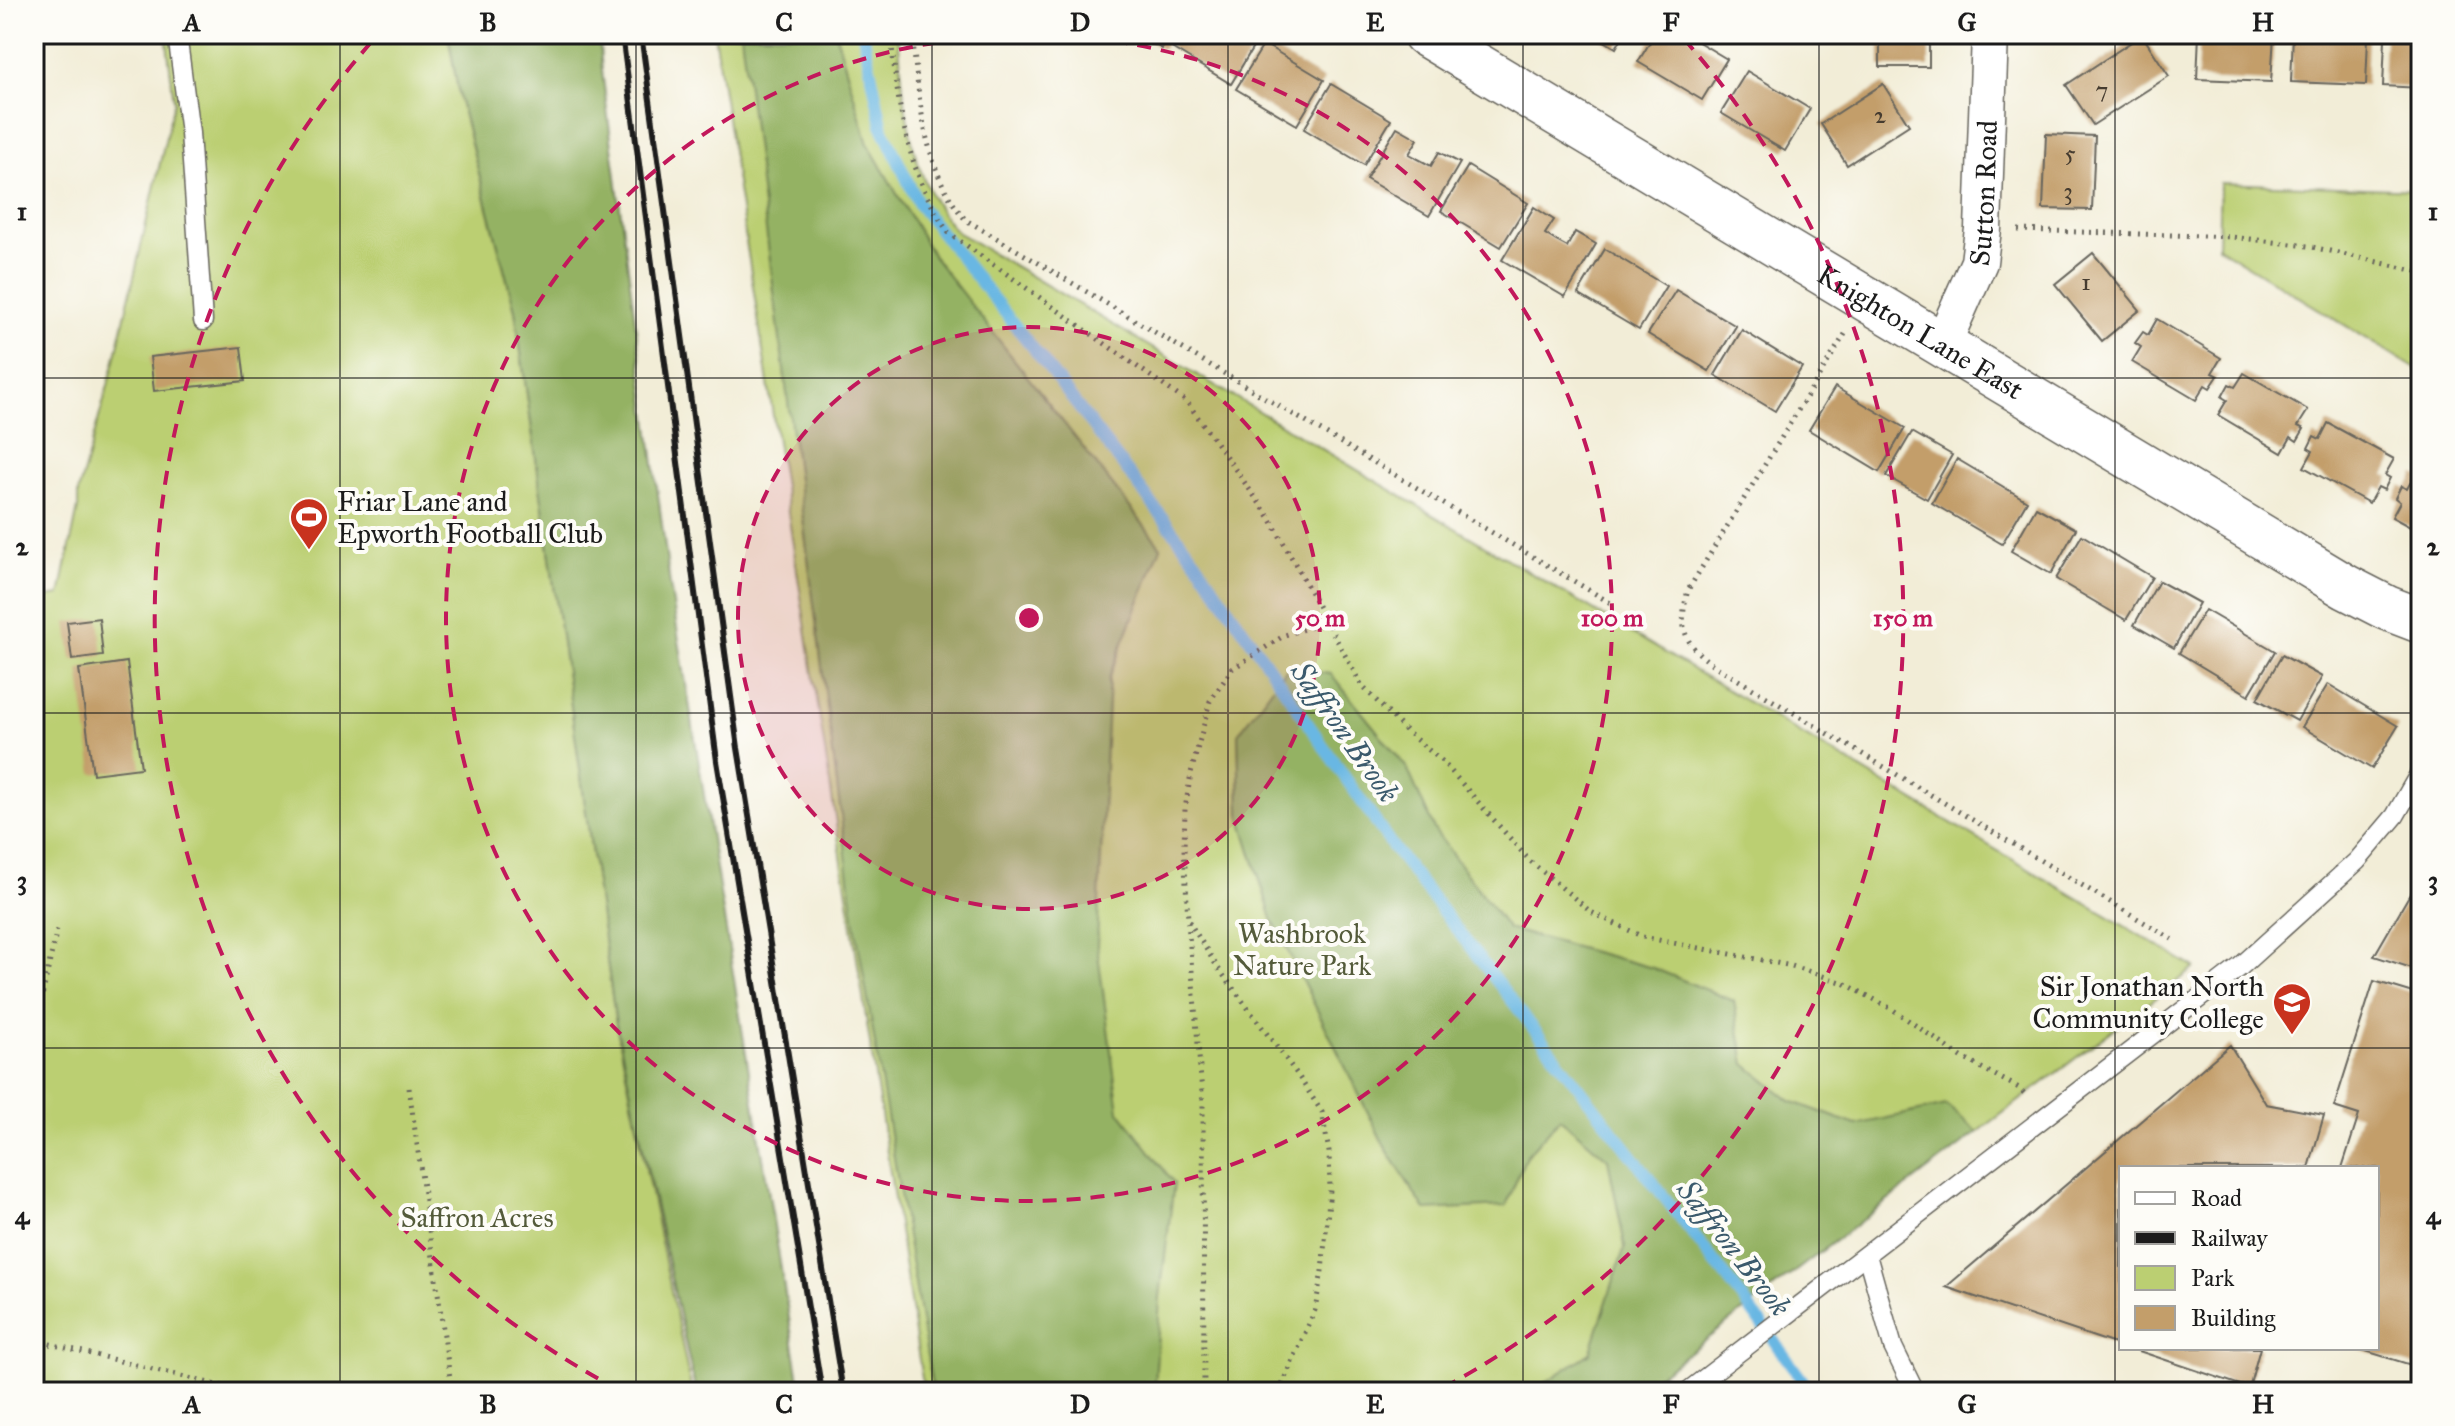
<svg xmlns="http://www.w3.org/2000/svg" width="2455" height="1426" viewBox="0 0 2455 1426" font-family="'IM FELL Great Primer',serif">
<rect width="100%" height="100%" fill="#fdfcf7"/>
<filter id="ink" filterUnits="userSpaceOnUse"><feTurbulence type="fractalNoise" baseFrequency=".0125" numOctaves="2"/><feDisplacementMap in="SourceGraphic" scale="16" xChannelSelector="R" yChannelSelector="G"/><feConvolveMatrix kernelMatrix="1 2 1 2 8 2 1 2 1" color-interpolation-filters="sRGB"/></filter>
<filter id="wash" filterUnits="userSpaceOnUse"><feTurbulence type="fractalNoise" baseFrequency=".006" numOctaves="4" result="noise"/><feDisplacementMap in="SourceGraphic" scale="32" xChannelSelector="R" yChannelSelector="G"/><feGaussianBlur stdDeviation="1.8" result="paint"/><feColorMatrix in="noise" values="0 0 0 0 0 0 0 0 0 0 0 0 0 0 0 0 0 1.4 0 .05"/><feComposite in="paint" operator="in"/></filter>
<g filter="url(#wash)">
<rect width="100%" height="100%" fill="#f2edd7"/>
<g fill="#bbcf72" stroke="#6c7647" stroke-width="2">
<path d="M166,34H448L460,101L515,310L616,1024L692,1392H34V639L47,597L60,595L78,508V493L114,364L174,102Z"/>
<path d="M714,34H898C904,101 908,180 957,232L2195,968L1978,1132L1623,1392H924Z"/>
<path d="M2220,183L2421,190V372L2218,247Z"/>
</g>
<g fill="#94b264" stroke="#586740" stroke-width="2">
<path d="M448,34H599L602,71L670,585L801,1392H696L616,1024L515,310L460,101Z"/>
<path d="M741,34H836L868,144L933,256L1161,547L1109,678L1097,946L1119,1111L1174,1183L1160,1297L1155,1387L1158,1392H933L854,918Z"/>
<path d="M1287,668L1331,674L1407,768L1435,831L1508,929L1653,968L1734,1001L1745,1064L1791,1101L1856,1125L1946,1105L1978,1132L1637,1392H1531L1590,1353L1625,1246L1608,1159L1560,1118L1526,1156L1506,1206L1425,1210L1385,1147L1272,919L1240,815L1238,734Z"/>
</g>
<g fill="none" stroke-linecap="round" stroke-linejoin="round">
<path stroke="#69b7e3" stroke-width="12" d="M863,34L883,129L919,205L1040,357L1196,561L1395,850L1741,1296L1811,1392"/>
</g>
<g id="blocks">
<g fill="#c39e6a">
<path d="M1137,34H1172L1162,49Z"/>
<path d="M1178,34H1249L1258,39L1231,84L1170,47Z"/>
<path d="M1593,34H1624L1616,48Z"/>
<path d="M1655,34H1685L1727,59L1702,100L1638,62Z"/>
<rect x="1880" y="34" width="49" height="33"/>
<path d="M2199,34L2274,35L2271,82L2197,79Z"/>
<path d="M2293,34H2355V37H2368L2366,85L2291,82Z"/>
<path d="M2142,35L2169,76L2093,125L2066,85Z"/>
<path d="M2398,35L2421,37V88L2383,86L2385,39H2398Z"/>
<path d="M1264,44L1324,80L1297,125L1236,89Z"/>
<path d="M1747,71L1810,109L1785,151L1721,113Z"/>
<path d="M1331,84L1391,120L1364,165L1304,129Z"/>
<path d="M1883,84L1909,125L1847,165L1821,124Z"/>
<path d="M1397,127L1418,139L1409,154L1431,166L1439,152L1460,163L1429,216L1366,179Z"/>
<path d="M2046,134L2095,136L2092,210L2043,209Z"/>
<path d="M1468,166L1528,203L1501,247L1441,211Z"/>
<path d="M1534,207L1554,220L1545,234L1556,241L1567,247L1575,232L1596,244L1565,297L1502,260Z"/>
<path d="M1605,249L1666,286L1639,330L1578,294Z"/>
<path d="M2093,253L2140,310L2102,341L2055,284Z"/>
<path d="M1676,290L1736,326L1709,371L1648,334Z"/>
<path d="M2157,319L2221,358L2212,373L2218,376L2210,388L2205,385L2196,400L2132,362L2141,347L2135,343L2143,332L2148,335Z"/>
<path d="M1742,330L1802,367L1775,411L1715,375Z"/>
<path d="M241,347L245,381L154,391L150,357Z"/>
<path d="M2244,373L2308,410L2298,426L2304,429L2297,441L2291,437L2282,453L2218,415L2227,400L2222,397L2229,384L2235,387Z"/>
<path d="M1835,387L1905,428L1879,472L1809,430Z"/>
<path d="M2328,423L2394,459L2385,475L2390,478L2384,490L2378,487L2369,503L2304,467L2313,451L2308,448L2314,436L2320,439Z"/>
<path d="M1912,432L1952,455L1927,499L1886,476Z"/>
<path d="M1957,459L2027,501L2002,544L1932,503Z"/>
<path d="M2415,474L2421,477V533L2392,517L2400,502L2395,498L2401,486L2407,489Z"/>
<path d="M2036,507L2076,529L2051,574L2011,551Z"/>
<path d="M2082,535L2152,577L2126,620L2056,579Z"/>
<path d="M2159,581L2199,603L2174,648L2134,625Z"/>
<path d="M2205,610L2275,651L2249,695L2179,653Z"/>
<path d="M99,618L103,656L72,660L67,622Z"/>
<path d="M2282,655L2322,677L2297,721L2257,699Z"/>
<path d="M127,662L141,768L93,774L79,669Z"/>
<path d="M2328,684L2398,726L2372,769L2302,727Z"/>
<path d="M2421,875V971L2374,956Z"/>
<path d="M2374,981L2417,994L2421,983V1368L2359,1349L2377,1348V1168H2342L2359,1115L2334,1107Z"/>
<path d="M2230,1045L2266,1104L2324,1115L2309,1168H2121V1346L1946,1287Z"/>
<path d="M2130,1348H2260L2249,1388Z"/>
</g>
</g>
</g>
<g filter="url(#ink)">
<use href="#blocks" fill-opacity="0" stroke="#67655d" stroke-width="2"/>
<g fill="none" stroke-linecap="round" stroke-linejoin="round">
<defs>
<g id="lane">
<path d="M177,34L190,133L203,321"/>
<path d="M1867,1255L1893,1347L1915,1392"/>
<path d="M1687,1392L2240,967L2357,861L2395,816L2421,771"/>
</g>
<g id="street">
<path id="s1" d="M1942,345L1979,262L1983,229L1990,34"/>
</g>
<g id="secondary">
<path id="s2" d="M1425,34L2346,587L2387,608L2421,621"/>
</g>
</defs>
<use href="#lane" stroke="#67655d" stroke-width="21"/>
<use href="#street" stroke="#67655d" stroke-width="39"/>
<use href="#secondary" stroke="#67655d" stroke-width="47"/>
<g stroke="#67655d" stroke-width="5" stroke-dasharray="2 6" stroke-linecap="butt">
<path d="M891,34C897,104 907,174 949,233L1187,402L1270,518L1362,686L1407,732L1442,761L1530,861L1591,912L1643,937L1792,966L1844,983L1892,1009L1963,1058L2019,1088L2027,1096"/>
<path d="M912,34C919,96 923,172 966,220L1614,605"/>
<path d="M2018,230L2232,237L2308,246L2421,272"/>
<path d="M1845,334L1688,590C1678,628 1683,644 1715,666L2172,939"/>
<path d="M1188,922L1203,1105L1204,1392"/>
<path d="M34,1033L58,924"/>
<path d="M409,1088L452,1392"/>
<path d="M34,1340L246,1392"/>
<path d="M1279,1392L1315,1310L1322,1271L1330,1190L1329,1152L1322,1112L1297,1074L1218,968L1188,920L1184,849L1185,809L1191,773L1210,701L1232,669L1285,635L1326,622"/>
</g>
<use href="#lane" stroke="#fff" stroke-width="18"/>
<use href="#street" stroke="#fff" stroke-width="36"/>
<use href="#secondary" stroke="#fff" stroke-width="44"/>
<g stroke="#1c1c1c" stroke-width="6">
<path d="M622,34L717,761L822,1392"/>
<path d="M641,34L738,748L843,1392"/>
</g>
</g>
</g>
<path fill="none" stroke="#1c1c1c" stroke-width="2" stroke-opacity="0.55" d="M340,34V1392M636,34V1392M932,34V1392M1228,34V1392M1523,34V1392M1819,34V1392M2115,34V1392M34,378H2421M34,713H2421M34,1048H2421"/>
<circle cx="1029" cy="618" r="291" fill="#c2185b" fill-opacity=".12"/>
<g fill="none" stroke="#c2185b" stroke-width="4" stroke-dasharray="14 10">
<circle cx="1029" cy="618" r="291"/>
<circle cx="1029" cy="618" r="583"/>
<path d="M619 1390A874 874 0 0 1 374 39M1684 39A874 874 0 0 1 1439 1390"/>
</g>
<defs>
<symbol id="stadium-pin" viewBox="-11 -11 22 30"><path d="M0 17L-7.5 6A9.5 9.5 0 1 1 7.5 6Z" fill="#c8321e" stroke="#fdfcf7"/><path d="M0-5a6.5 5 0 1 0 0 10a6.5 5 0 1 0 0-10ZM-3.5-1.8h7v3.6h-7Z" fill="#fff"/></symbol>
<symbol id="school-pin" viewBox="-11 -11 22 30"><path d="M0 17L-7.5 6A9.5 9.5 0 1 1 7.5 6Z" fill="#c8321e" stroke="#fdfcf7"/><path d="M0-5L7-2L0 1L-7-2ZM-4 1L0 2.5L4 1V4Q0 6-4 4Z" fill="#fff"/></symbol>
</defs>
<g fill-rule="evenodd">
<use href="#stadium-pin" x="287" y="495" width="44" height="60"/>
<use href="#school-pin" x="2270" y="980" width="44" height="60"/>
</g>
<g text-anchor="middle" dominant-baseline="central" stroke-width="8" stroke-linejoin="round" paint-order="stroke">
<g font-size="24" fill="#463c30">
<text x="2102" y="90">7</text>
<text x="1880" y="115">2</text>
<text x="2070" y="153">5</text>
<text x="2068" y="191">3</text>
<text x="2086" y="282">1</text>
</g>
<g font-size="28" fill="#1c1c1c" stroke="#fdfcf7">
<text stroke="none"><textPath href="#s1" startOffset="160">Sutton Road</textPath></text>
<text stroke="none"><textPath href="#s2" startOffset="578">Knighton Lane East</textPath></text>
</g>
<g font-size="28" fill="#1c1c1c" stroke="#fdfcf7" text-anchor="start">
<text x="337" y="501">Friar Lane and<tspan x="337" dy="32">Epworth Football Club</tspan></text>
<text x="2264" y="986" text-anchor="end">Sir Jonathan North<tspan x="2264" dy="32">Community College</tspan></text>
</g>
<g font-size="28" fill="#545b3a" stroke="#fdfcf7">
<text x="1302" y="933">Washbrook<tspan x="1302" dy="32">Nature Park</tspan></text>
<text x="477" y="1217">Saffron Acres</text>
</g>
<g font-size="30" font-style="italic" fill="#3b5a6c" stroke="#fdfcf7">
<text transform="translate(1345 732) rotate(55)">Saffron Brook</text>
<text transform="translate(1734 1248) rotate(52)">Saffron Brook</text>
</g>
</g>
<circle cx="1029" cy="618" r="12" fill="#c2185b" stroke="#fdfcf7" stroke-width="4"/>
<g font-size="24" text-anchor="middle" font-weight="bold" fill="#c2185b" stroke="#fdfcf7" stroke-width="8" stroke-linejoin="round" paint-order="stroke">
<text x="1320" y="626">50 m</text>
<text x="1612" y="626">100 m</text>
<text x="1903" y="626">150 m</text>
</g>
<rect width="2455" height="1426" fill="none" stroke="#fdfcf7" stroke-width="88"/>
<rect x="2119" y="1166" width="260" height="184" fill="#fdfcf7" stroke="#a3a29f" stroke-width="2"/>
<rect x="2135" y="1192" width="40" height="12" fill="#ffffff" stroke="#a3a29f" stroke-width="2"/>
<text x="2191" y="1206" font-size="24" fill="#1c1c1c">Road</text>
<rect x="2135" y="1232" width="40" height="12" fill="#1c1c1c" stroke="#a3a29f" stroke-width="2"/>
<text x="2191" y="1246" font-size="24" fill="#1c1c1c">Railway</text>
<rect x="2135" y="1266" width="40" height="24" fill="#bbcf72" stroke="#a3a29f" stroke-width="2"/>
<text x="2191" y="1286" font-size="24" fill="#1c1c1c">Park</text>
<rect x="2135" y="1306" width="40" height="24" fill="#c39e6a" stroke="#a3a29f" stroke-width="2"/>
<text x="2191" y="1326" font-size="24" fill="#1c1c1c">Building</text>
<rect x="44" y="44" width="2367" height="1338" fill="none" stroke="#1c1c1c" stroke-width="3"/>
<g font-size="26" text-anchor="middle" font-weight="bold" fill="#1c1c1c">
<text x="192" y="31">A</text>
<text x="488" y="31">B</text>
<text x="784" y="31">C</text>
<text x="1080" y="31">D</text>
<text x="1375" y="31">E</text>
<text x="1671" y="31">F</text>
<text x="1967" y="31">G</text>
<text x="2263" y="31">H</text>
<text x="22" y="220">1</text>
<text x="2433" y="220">1</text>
<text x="22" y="555">2</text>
<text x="2433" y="555">2</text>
<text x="22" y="889">3</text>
<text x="2433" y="889">3</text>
<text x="22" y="1224">4</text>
<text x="2433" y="1224">4</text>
<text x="192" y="1413">A</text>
<text x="488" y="1413">B</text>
<text x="784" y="1413">C</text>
<text x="1080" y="1413">D</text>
<text x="1375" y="1413">E</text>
<text x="1671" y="1413">F</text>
<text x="1967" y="1413">G</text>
<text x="2263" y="1413">H</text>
</g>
</svg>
